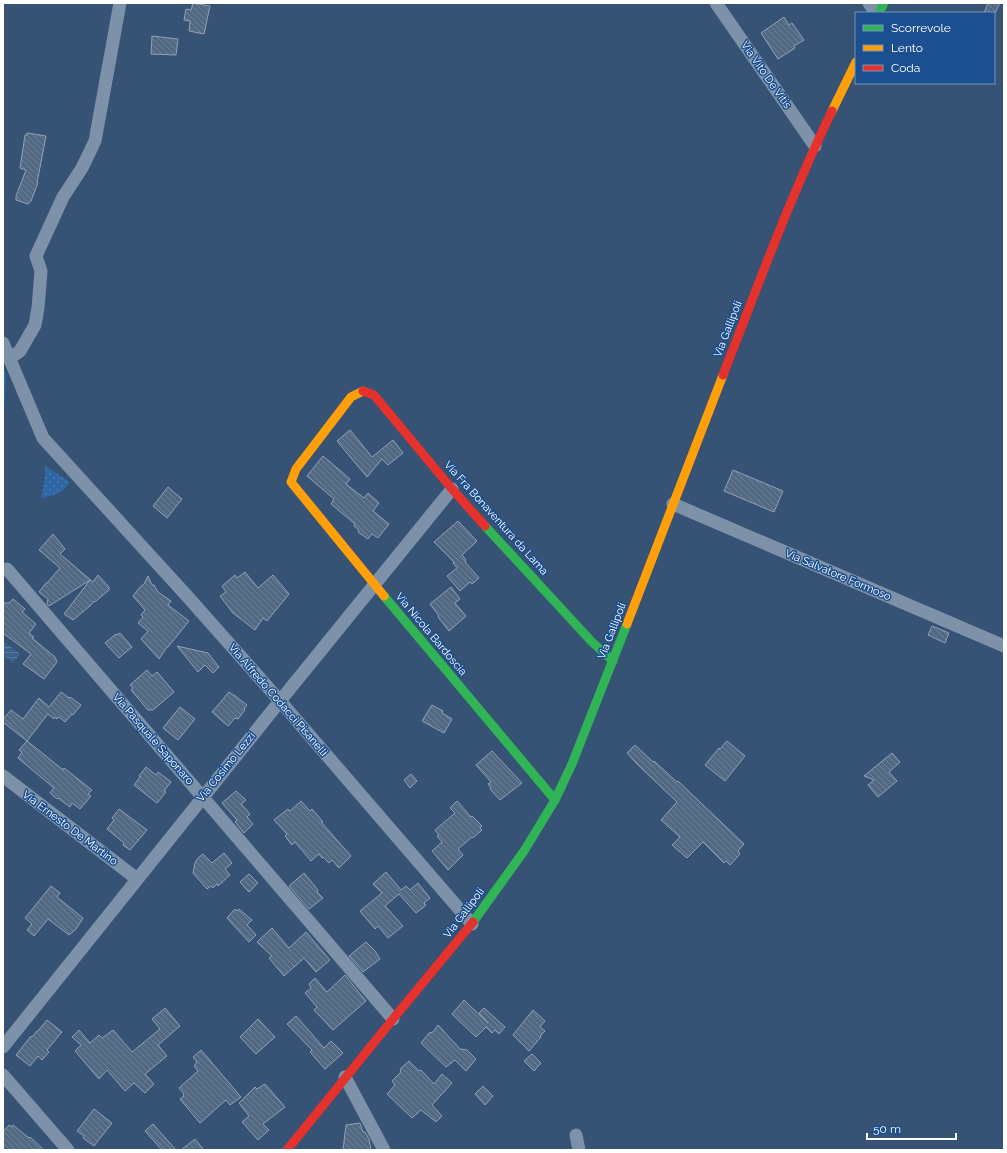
<svg xmlns="http://www.w3.org/2000/svg" width="1007" height="1153" viewBox="0 0 1007 1153" font-family="Raleway,sans-serif">
<defs>
<pattern id="green-dots" width="8" height="8" patternUnits="userSpaceOnUse"><rect width="8" height="8" fill="#2f66a5"/><path d="M2 2h.1M6 6h.1" fill="none" stroke="#4e7db2" stroke-width="1.8" stroke-linecap="round"/></pattern>
<pattern id="water-rules" width="6" height="5" patternUnits="userSpaceOnUse"><rect width="6" height="5" fill="#3b618d"/><path d="M0 2.5h6" fill="none" stroke="#58799e"/></pattern>
<pattern id="building-back-hatch" width="6" height="6" patternUnits="userSpaceOnUse"><rect width="6" height="6" fill="#526984"/><path d="M-1 5l2 2M0 0l6 6M5-1l2 2" fill="none" stroke="#6c8096"/></pattern>
</defs>
<rect width="100%" height="100%" fill="#365274"/>
<g fill="url(#green-dots)">
<path d="M3,370L5,371L6,378L4,410L3,412Z"/>
<path d="M45,465C52,472 62,475 69,482C65,494 51,496 41,498L45,476Z"/>
</g>
<path fill="url(#water-rules)" d="M3,641L20,654L13,663L3,655Z"/>
<g fill="url(#building-back-hatch)" stroke="#92a2b6">
<path d="M193,3L210,6L204,34L189,31L190,21L184,20L186,9L191,10Z"/>
<path d="M988,3H1000L995,13H984Z"/>
<path d="M784,17L789,25L792,23L804,40L794,46L795,48L778,59L761,33Z"/>
<path d="M152,36L178,39L176,55L151,54Z"/>
<path d="M27,133L46,136L37,183H38L31,201L28,204L16,200V196L26,170L20,168L25,135H27Z"/>
<path d="M350,430L372,457L393,440L403,453L388,465L382,459L367,477L337,441Z"/>
<path d="M323,456L350,479L346,484L364,498L368,493L379,503L373,511L389,524L378,538L372,534L368,539L358,532L359,530L354,526L355,524L331,504L334,499L307,476Z"/>
<path d="M733,470L783,491L774,512L724,491Z"/>
<path d="M168,487L182,499L167,518L153,506Z"/>
<path d="M458,521L477,541L462,555L466,560L465,562L479,578L472,584L470,582L460,591L447,576L457,568L453,563L454,562L434,542Z"/>
<path d="M53,534L65,549L60,554L93,582L98,575L109,587V590L95,602L94,601L91,605L73,620L64,614L90,580L49,606L47,604L48,599L39,592L46,583H47L60,568L39,550Z"/>
<path d="M245,572L258,588L273,575L289,594L267,621L263,618L255,630L233,613L220,596L226,592L222,586L235,575L237,578Z"/>
<path d="M148,576L152,585H154L158,592L171,601L168,605L189,621L168,647H167L159,659L141,639L148,631L138,623L143,617L141,615L145,610L133,596L140,587L144,584Z"/>
<path d="M451,587L460,599L455,603L466,616L449,631L438,617L439,616L430,604Z"/>
<path d="M13,599L25,609L22,612L36,624L29,633L34,637L32,638L55,657L57,662L44,679L23,664L31,654L3,633V603H9Z"/>
<path d="M932,626L949,633L945,643L928,635Z"/>
<path d="M120,633L132,647L119,658L105,643L116,634L117,635Z"/>
<path d="M177,646L208,653L219,667L213,673L205,665L198,672Z"/>
<path d="M147,670L152,676L157,672L174,692L153,710H148L131,690L133,688L130,685Z"/>
<path d="M61,692L69,698L70,697L81,705L73,715L72,714L65,722L59,717L57,719L55,717L54,719L48,714L27,741L3,722V719L11,710L23,719L39,698L49,707Z"/>
<path d="M229,692L233,695H234L247,705L244,709L245,710L238,719L235,718L228,726L212,712Z"/>
<path d="M432,705L443,711L442,713L452,719L444,733L422,721Z"/>
<path d="M180,707L195,719L178,740L163,728Z"/>
<path d="M27,741L41,752L63,770L64,768L92,790L88,794L91,796L80,809L72,803L70,807L58,798L57,799L50,793L54,788L18,758L22,752L19,750Z"/>
<path d="M727,741L745,756L725,781L705,765L719,748L720,749Z"/>
<path d="M635,745L653,762L654,761L677,782L678,781L744,844L738,851L740,854L730,865L726,861L724,863L703,842L687,858L672,845L680,837L661,820L677,802L637,764L627,753Z"/>
<path d="M492,751L522,783L500,800L490,789L491,788L488,784L491,782L476,765Z"/>
<path d="M892,753L900,762L889,772L897,781L878,797L868,785L874,780L864,776Z"/>
<path d="M146,767L156,775L158,772L171,782L164,791L166,792L157,803L134,785L140,777L139,776Z"/>
<path d="M411,774L417,781L410,788L404,780Z"/>
<path d="M236,791L246,800L241,804L250,814L247,817L253,824L244,833L235,822L237,820L222,803Z"/>
<path d="M301,801L310,811L312,809L323,822H321L351,856L339,868L332,860L329,863L323,857L322,858L319,854L311,861L295,842L292,845L285,836L287,834L274,820L288,809L290,811Z"/>
<path d="M457,801L471,817L472,816L482,826L480,828L482,830L473,838L472,837L458,849L463,855L448,870L432,851L442,842L437,836L439,835L435,830L455,813L450,808Z"/>
<path d="M119,809L147,830L130,850L123,845L124,843L107,829L114,820L112,818Z"/>
<path d="M224,853L232,863L225,869L230,875L218,886L217,884L213,888L211,886L207,889L193,873L195,863L198,858L203,854L212,863Z"/>
<path d="M386,872L401,890L406,886L410,890L418,883L430,898L424,903L426,905L416,913L399,894L385,906L403,926L388,938L378,926L375,929L360,911L382,893L373,884Z"/>
<path d="M304,873L318,890L317,892L323,898L309,909L289,886Z"/>
<path d="M249,874L258,883L249,892L240,882Z"/>
<path d="M51,886L60,893L57,897L83,918L76,929L69,935L48,919L34,936L27,930L32,924L25,918Z"/>
<path d="M235,909L237,911L239,909L252,920L247,925L256,935L249,942L227,918Z"/>
<path d="M272,928L289,948L306,932L330,960L316,972L304,958L284,976L269,958L272,956L257,942Z"/>
<path d="M366,942L375,951L380,959L363,972L349,956Z"/>
<path d="M345,975L366,1001L333,1030L314,1010L317,1007L305,993L311,988L309,984L315,978L327,992Z"/>
<path d="M464,1000L488,1023L479,1013L484,1008L505,1027L499,1034L495,1030L492,1033L486,1027L476,1037L452,1014Z"/>
<path d="M165,1008L180,1026L158,1045L167,1056L145,1074L154,1084L145,1093L134,1083L125,1091L107,1070L99,1079L75,1051L81,1045L72,1037L79,1030L90,1043L99,1035L102,1038L113,1030L132,1052L160,1029L152,1019Z"/>
<path d="M533,1010L545,1021L540,1027L545,1031L540,1036L541,1037L529,1051L513,1035Z"/>
<path d="M296,1016L324,1048L331,1041L343,1053L325,1069L310,1052L312,1050L287,1024Z"/>
<path d="M258,1019L275,1037L256,1054L240,1037Z"/>
<path d="M47,1020L62,1032L47,1050L49,1052L42,1060L38,1056L30,1066L16,1055L31,1036L32,1037L37,1031H38Z"/>
<path d="M438,1025L460,1049L467,1050L476,1059L466,1071L455,1060L446,1067L421,1043L429,1033L433,1032Z"/>
<path d="M201,1050L241,1097L230,1105L226,1100L200,1123L180,1099L184,1096L183,1095L184,1094L179,1088L198,1071L194,1066L197,1062L193,1057Z"/>
<path d="M532,1054L541,1063L534,1071L524,1061Z"/>
<path d="M409,1061L419,1071L421,1070L434,1084L442,1074L452,1083L432,1105L442,1116L436,1122L421,1110L412,1118L387,1094L395,1085L392,1081L401,1072L400,1071L401,1068Z"/>
<path d="M265,1084L285,1107L263,1124L269,1130L258,1140L242,1122L249,1116L239,1103L255,1087L257,1089Z"/>
<path d="M483,1086L493,1096L485,1105L475,1094Z"/>
<path d="M94,1109L112,1123L94,1146L83,1138L84,1136L77,1131Z"/>
<path d="M360,1123L363,1132H365L369,1139L371,1150H343L346,1125Z"/>
<path d="M153,1124L176,1150H162L145,1131Z"/>
<path d="M9,1125L12,1127L13,1125L29,1138L30,1137L44,1150H3V1132Z"/>
<path d="M195,1139L204,1150H181Z"/>
</g>
<g fill="none" stroke-linecap="round" stroke-linejoin="round">
<g stroke="#7d92a8" stroke-width="13">
<path d="M716,3L815,146"/>
<path d="M869,3L876,13"/>
<path d="M3,343L43,438L187,596L280,701L472,924"/>
<path d="M9,356L16,354L20,351L35,325L38,308L41,271L36,256L63,197L82,168L95,141L120,3"/>
<path d="M673,504L1004,646"/>
<path d="M7,569L393,1019"/>
<path d="M3,776L137,879"/>
<path d="M3,1047L280,701L452,489"/>
<path d="M3,1075L68,1150"/>
<path d="M345,1077L384,1150"/>
<path d="M576,1135L579,1150"/>
</g>
<g stroke="#30b455" stroke-width="9">
<path d="M879,13L884,3"/>
<path d="M485,526L592,642L613,661"/>
<path d="M384,596L555,800"/>
<path d="M473,922L524,851L555,800L572,764L627,624"/>
</g>
<g stroke="#ff9f0a" stroke-width="9">
<path d="M832,111L856,62"/>
<path d="M363,391L351,397L296,469L291,482L384,596"/>
<path d="M627,624L723,375"/>
</g>
<g stroke="#e5322d" stroke-width="9">
<path d="M723,375C758,286 790,197 832,111"/>
<path d="M363,391L374,395L452,489L485,526"/>
<path d="M287,1150L393,1019L473,922"/>
</g>
</g>
<g text-anchor="middle" dominant-baseline="central" stroke-width="3" stroke-linejoin="round" paint-order="stroke">
<g font-size="11" fill="#fff" stroke="#1b4f8f">
<text transform="translate(766 75) rotate(55)">Via Vito De Vitis</text>
<text transform="translate(728 329) rotate(-69)">Via Gallipoli</text>
<text transform="translate(496 518) rotate(48)">Via Fra Bonaventura da Lama</text>
<text transform="translate(838 575) rotate(23)">Via Salvatore Formoso</text>
<text transform="translate(612 631) rotate(-69)">Via Gallipoli</text>
<text transform="translate(431 634) rotate(50)">Via Nicola Bardoscia</text>
<text transform="translate(278 700) rotate(49)">Via Alfredo Codacci Pisanelli</text>
<text transform="translate(153 739) rotate(49)">Via Pasquale Saponaro</text>
<text transform="translate(226 767) rotate(-51)">Via Cosimo Lezzi</text>
<text transform="translate(70 828) rotate(37)">Via Ernesto De Martino</text>
<text transform="translate(464 913) rotate(-53)">Via Gallipoli</text>
</g>
</g>
<rect width="1007" height="1153" fill="none" stroke="#ffffff" stroke-width="8"/>
<rect x="855" y="12" width="140" height="72" fill="#1b4f8f" stroke="#7695bc"/>
<rect x="863" y="25" width="20" height="6" fill="#30b455" stroke="#7695bc"/>
<text x="891" y="32" font-size="12" fill="#ffffff">Scorrevole</text>
<rect x="863" y="45" width="20" height="6" fill="#ff9f0a" stroke="#7695bc"/>
<text x="891" y="52" font-size="12" fill="#ffffff">Lento</text>
<rect x="863" y="65" width="20" height="6" fill="#e5322d" stroke="#7695bc"/>
<text x="891" y="72" font-size="12" fill="#ffffff">Coda</text>
<path d="M867 1133v6h89v-6" fill="none" stroke="#ffffff" stroke-width="2"/>
<text x="873" y="1133" font-size="12" fill="#ffffff" stroke="#1b4f8f" stroke-width="3" paint-order="stroke">50 m</text>
</svg>
